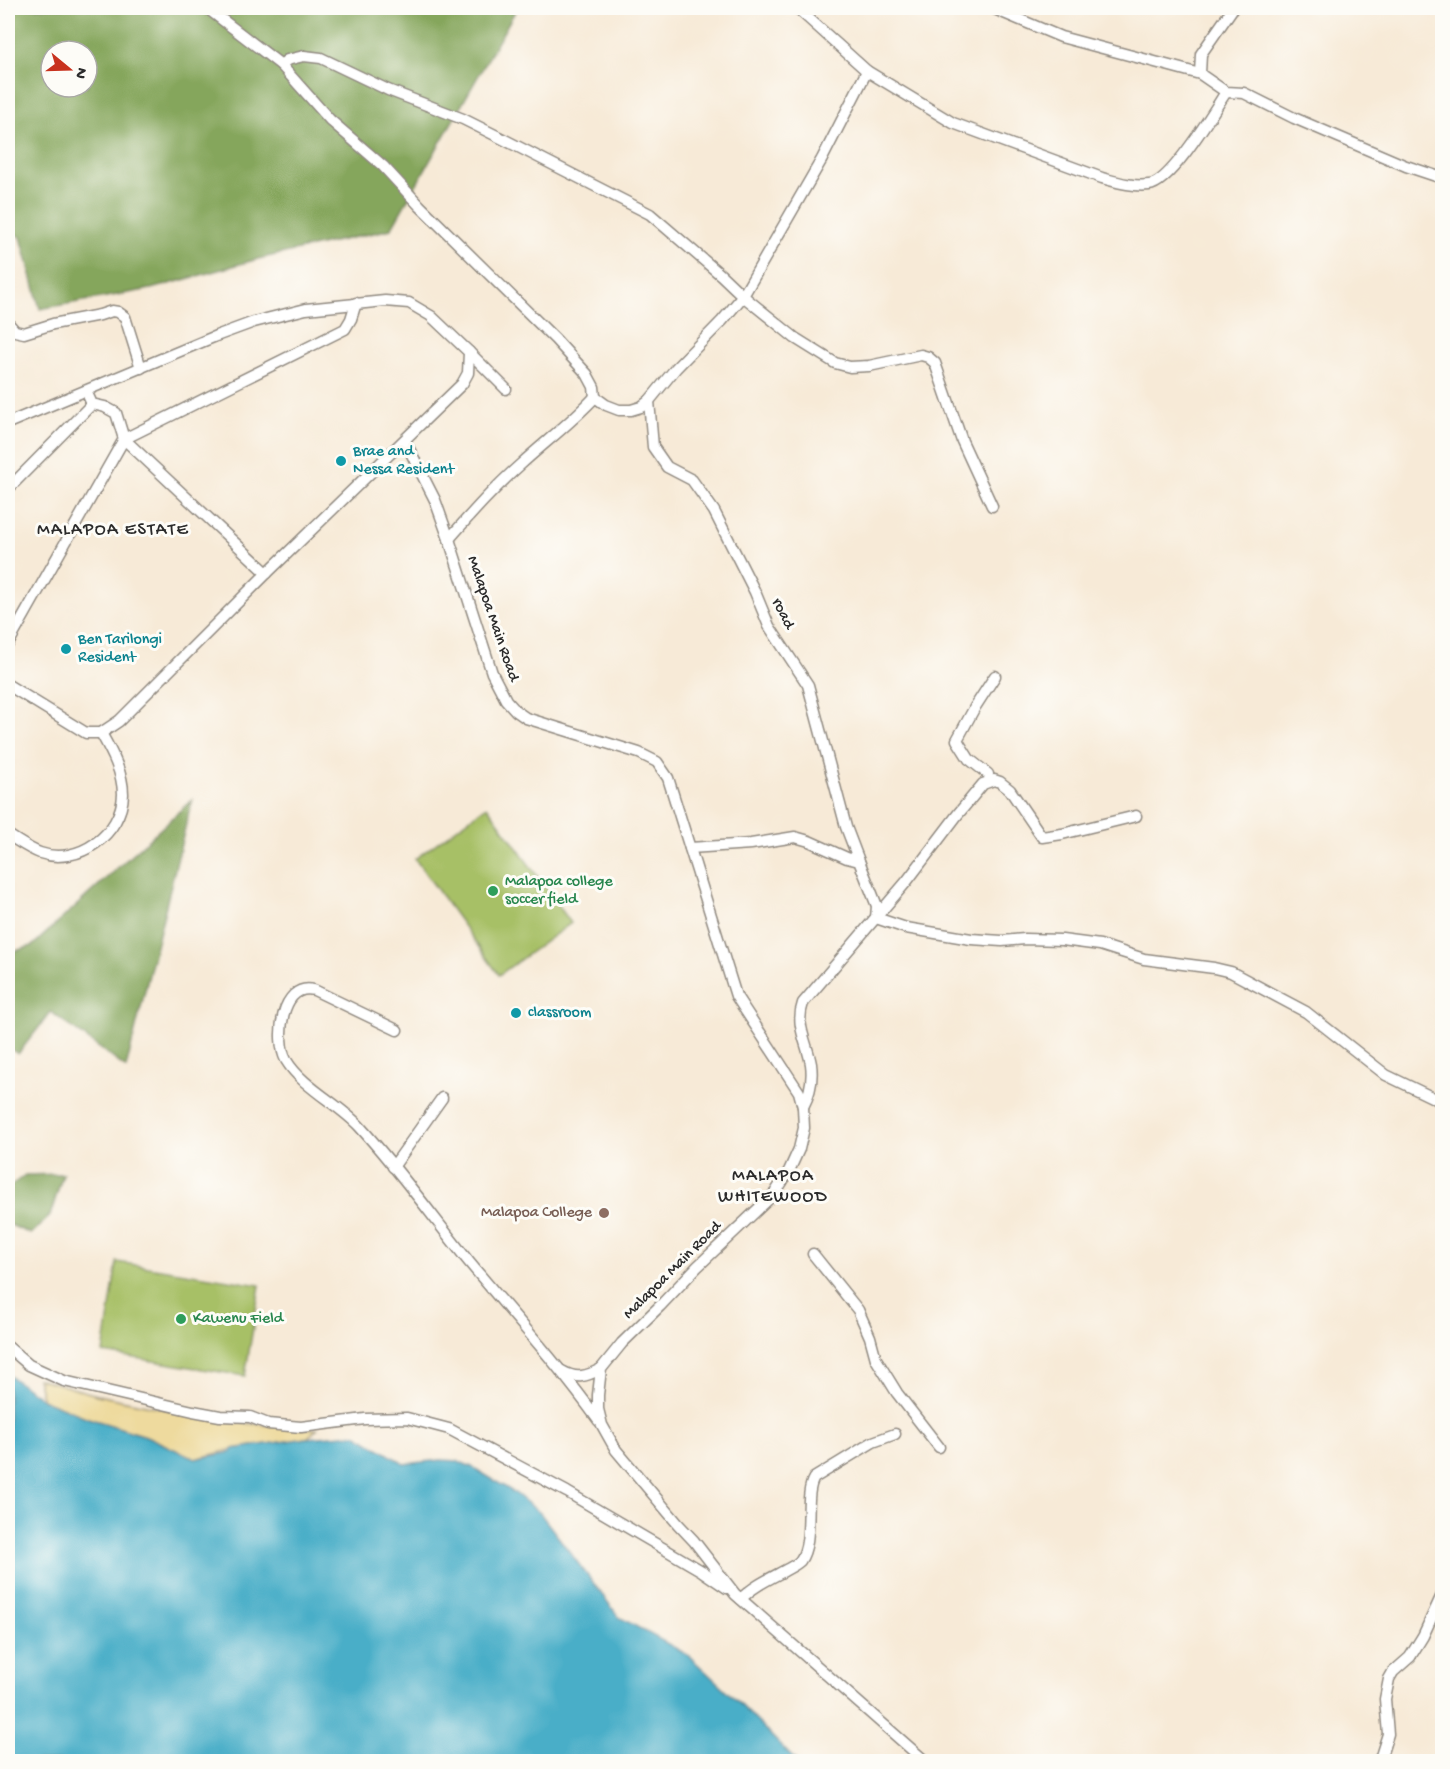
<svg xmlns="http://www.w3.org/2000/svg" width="1450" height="1769" viewBox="0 0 1450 1769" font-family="'Gochi Hand',sans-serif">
<rect width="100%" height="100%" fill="#fdfcf7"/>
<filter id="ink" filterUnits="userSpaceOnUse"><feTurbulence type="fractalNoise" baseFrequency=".0167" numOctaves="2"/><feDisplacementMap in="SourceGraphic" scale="12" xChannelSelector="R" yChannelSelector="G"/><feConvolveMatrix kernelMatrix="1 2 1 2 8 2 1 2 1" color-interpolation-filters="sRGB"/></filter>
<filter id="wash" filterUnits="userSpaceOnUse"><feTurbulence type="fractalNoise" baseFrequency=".008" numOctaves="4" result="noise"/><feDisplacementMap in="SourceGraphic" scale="24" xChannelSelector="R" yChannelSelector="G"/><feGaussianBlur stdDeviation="1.35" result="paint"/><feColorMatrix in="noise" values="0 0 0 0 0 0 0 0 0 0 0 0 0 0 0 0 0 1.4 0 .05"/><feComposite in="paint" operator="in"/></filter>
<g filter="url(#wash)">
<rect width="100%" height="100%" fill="#f7ead7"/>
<g fill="#a7c066" stroke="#697648" stroke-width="1.5">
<path d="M487,806L571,923L499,975L415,859Z"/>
<path d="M117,1262L260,1285L245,1376L103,1353Z"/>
</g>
<g fill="#85a65b" stroke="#586843" stroke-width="1.5" fill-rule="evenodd">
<path d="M8,8H517L391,229L258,259L151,289L40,309L21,237L8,231ZM51,51H87V87H51Z"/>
<path d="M192,800L126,1068L51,1012L18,1054L8,1047V953L32,946Z"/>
<path d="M63,1174L50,1216L31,1234L8,1224V1188L25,1175Z"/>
</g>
<path fill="#eeda9e" stroke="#8c8264" stroke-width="1.5" d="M37,1378L97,1395L228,1422L317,1429L307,1438L233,1449L195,1459L146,1436L88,1418L43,1400Z"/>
<path fill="#49aec8" stroke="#3a6c7a" stroke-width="1.5" d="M8,1375L44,1400L88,1418L146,1436L195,1459L232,1452L233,1449L307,1438L356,1434L404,1464L441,1460L458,1461L474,1468L515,1493L540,1513L619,1617L688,1655L734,1698L796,1761H8Z"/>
</g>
<g filter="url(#ink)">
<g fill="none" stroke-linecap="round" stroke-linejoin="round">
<defs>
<g id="minor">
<path d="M207,8L281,65L330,120L383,166L420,206L555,339L587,374L594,387L595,397L606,405L619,410H631L641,407L649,401L676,368L722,321L743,296L822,159L867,71"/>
<path d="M797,8L867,71L953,123L1102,178C1117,182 1133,187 1149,185C1171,183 1213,112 1226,92"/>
<path d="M992,8L1061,37L1200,74L1226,92L1244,93L1294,118L1406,166L1442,178"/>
<path d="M281,65L287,60L304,56L321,58L388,90L463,119L499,137L650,214L721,275L743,296L795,338L835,363L850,367L869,366L921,355L928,357L935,363L962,441L992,506"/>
<path d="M1200,74L1201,54L1233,8"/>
<path d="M8,323L15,331L24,333L53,324L100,315L112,311L118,312L125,317L141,368"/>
<path d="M469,352L506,389"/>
<path d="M86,391L92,404L105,407L116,413L124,439L267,573"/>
<path d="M649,401L653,447L667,467L692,480L714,511L755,592L769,626L808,685L846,827L859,861"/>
<path d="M8,423L216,336L254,322L306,309L385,301L409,303L431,316L469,352L468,373L462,384L267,573L119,721L101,733H86L8,685"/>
<path d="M405,441L435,500L449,539L492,673L506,700L516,711L526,718L639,753L657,762L668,778L736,996L799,1092L803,1107L804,1128L799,1149L789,1171L775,1193L697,1267L660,1306L622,1343L601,1369L598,1395V1409L602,1425L616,1450L678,1524L694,1541L735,1594L926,1762"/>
<path d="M8,489L92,404"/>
<path d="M449,539C472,513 494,488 520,465C545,442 572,422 595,397"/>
<path d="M8,644L124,439L345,329L351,319L356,303"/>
<path d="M988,774L969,759L957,740L975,707L995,676"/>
<path d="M8,835C18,841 29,849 40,853C78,866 122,834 123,794C123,772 111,751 101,733"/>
<path d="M690,848L751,844L795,837L809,841L847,858L859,861L877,906L876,918"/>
<path d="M876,918L906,928L971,939L1002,941L1025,939L1062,940L1100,945L1144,959L1214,968L1231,972L1306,1012L1386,1075L1442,1102"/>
<path d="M397,1030L314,990C281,982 275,1040 286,1060C302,1087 339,1104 360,1127C399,1170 433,1217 469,1262C513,1315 559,1365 599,1421"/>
<path d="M803,1107C810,1094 813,1079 811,1064C807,1042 795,1025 803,1003L907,881L958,814L983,784L994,780L1000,782L1010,790L1042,837L1062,834L1136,816"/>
<path d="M393,1167L442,1098"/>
<path d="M813,1254L858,1310L870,1337L876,1359L897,1393L939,1447"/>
<path d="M8,1347L29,1365L64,1381L193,1411L220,1416L250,1417L268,1424L301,1427L365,1419L407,1418L449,1429L567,1492L702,1571L727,1588"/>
<path d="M562,1371C577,1380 587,1376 601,1369"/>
<path d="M741,1599C752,1587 769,1579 784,1571C789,1568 796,1565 800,1561C815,1540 803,1495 814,1478L873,1442L895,1434"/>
<path d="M1228,1761L1229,1762"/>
<path d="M1379,1762L1388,1734L1385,1699L1389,1679L1393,1672L1410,1657L1423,1636L1442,1595"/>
</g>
</defs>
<use href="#minor" stroke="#918a81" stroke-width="13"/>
<use href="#minor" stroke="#fff" stroke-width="10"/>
</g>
</g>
<g fill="#0f9aa8" stroke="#fdfcf7" stroke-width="2">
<circle cx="341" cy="461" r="6"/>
<circle cx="66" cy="649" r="6"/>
<circle cx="516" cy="1013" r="6"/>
</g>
<g fill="#2e9e5b" stroke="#fdfcf7" stroke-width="2">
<circle cx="493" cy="891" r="6"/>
<circle cx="181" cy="1319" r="6"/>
</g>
<circle fill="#8d6e63" stroke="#fdfcf7" stroke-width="2" cx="604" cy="1213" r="6"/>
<g text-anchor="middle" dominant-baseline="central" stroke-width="6" stroke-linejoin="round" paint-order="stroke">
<g font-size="16" fill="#0d838f" stroke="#fdfcf7" text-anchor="start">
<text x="353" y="452">Brae and<tspan x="353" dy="18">Nessa Resident</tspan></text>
<text x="78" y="640">Ben Tarilongi<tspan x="78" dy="18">Resident</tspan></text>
<text x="528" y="1013">classroom</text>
</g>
<g font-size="16" fill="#2b2b2b" stroke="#fdfcf7">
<text transform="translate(782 614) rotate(63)">road</text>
<text transform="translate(492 619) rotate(71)">Malapoa Main Road</text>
<text transform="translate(673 1271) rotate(-45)">Malapoa Main Road</text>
</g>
<g font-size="16" fill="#27864d" stroke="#fdfcf7" text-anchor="start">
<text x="505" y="882">Malapoa college<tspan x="505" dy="18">soccer field</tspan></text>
<text x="193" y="1319">Kawenu Field</text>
</g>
<g font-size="16" fill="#785e54" stroke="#fdfcf7" text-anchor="end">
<text x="592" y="1213">Malapoa College</text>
</g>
<g font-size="18" letter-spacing="1.5" fill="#2b2b2b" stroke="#fdfcf7">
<text x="113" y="530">MALAPOA ESTATE</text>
<text x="773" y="1176">MALAPOA<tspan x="773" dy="21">WHITEWOOD</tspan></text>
</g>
</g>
<rect width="1450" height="1769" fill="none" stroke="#fdfcf7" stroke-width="30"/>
<g transform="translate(69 69) rotate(109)"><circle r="28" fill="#fdfcf7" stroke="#a9a8a5" stroke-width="1.5"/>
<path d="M0-4.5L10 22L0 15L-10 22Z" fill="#c8321e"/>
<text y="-9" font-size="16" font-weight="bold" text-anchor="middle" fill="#2b2b2b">N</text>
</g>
</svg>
